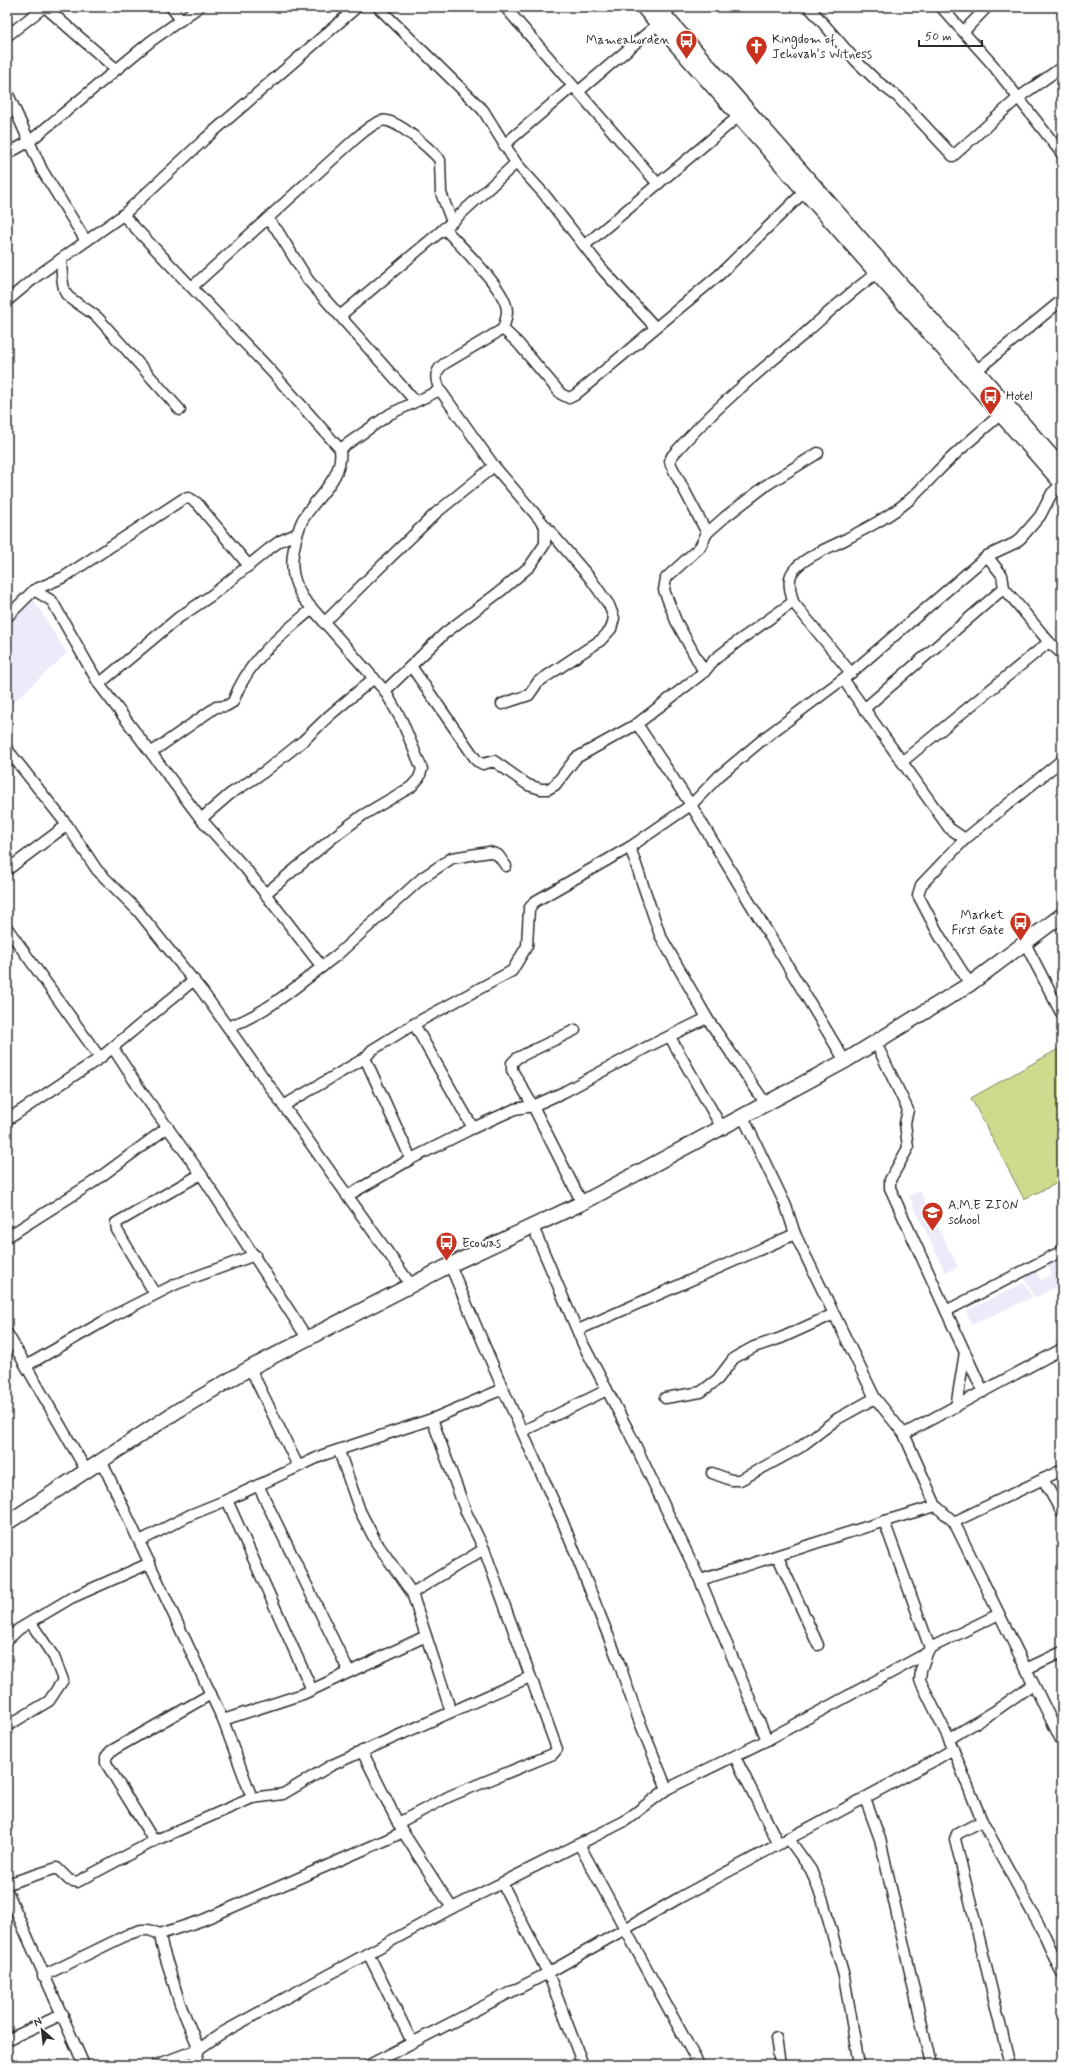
<svg xmlns="http://www.w3.org/2000/svg" width="1069" height="2072" viewBox="0 0 1069 2072" font-family="Mynerve,sans-serif">
<rect width="100%" height="100%" fill="#fff"/>
<filter id="ink" filterUnits="userSpaceOnUse"><feTurbulence type="fractalNoise" baseFrequency=".025" numOctaves="2"/><feDisplacementMap in="SourceGraphic" scale="8" xChannelSelector="R" yChannelSelector="G"/><feConvolveMatrix kernelMatrix="1 2 1 2 8 2 1 2 1" color-interpolation-filters="sRGB"/></filter>
<g filter="url(#ink)">
<g fill="#edeaf9">
<path d="M33,599L67,653L7,708V623Z"/>
<path d="M920,1191L958,1267L945,1272L909,1196Z"/>
<path d="M1055,1252L1062,1265V1284L1034,1298L1021,1270L1033,1265L1041,1281L1052,1274L1044,1258Z"/>
<path d="M1024,1283L1032,1297L972,1325L966,1311Z"/>
</g>
<path fill="#ceda8e" stroke="#7c825c" d="M1062,1047V1181L1024,1199L971,1098Z"/>
<g fill="none" stroke-linecap="round" stroke-linejoin="round">
<defs>
<g id="street">
<path d="M45,7L116,69"/>
<path d="M171,7L181,20"/>
<path d="M378,7L483,110L516,163L544,194L603,270L655,327"/>
<path d="M505,7L658,184"/>
<path d="M809,7L856,61L878,82L898,97L953,156L1018,98L1062,67"/>
<path d="M941,7L992,64L1062,154"/>
<path d="M663,14L672,7"/>
<path d="M964,31L987,7"/>
<path d="M7,36L44,7"/>
<path d="M579,91L658,24"/>
<path d="M7,92L42,170L86,241"/>
<path d="M504,145L573,86"/>
<path d="M7,154L30,141L151,41L199,7"/>
<path d="M123,215L272,372L340,449C344,479 315,497 302,521C298,530 296,538 294,548C290,567 293,581 303,598L385,691L402,721L422,769L419,778L411,787L363,815L335,836L265,894"/>
<path d="M267,219L277,230L308,280L415,401"/>
<path d="M444,228C459,245 507,290 507,311C507,317 505,323 503,329"/>
<path d="M585,245L739,116"/>
<path d="M61,259C62,270 61,284 66,294C69,299 92,312 99,319L180,410"/>
<path d="M192,287L355,139C362,133 372,124 381,121C394,116 431,150 440,160L441,193L452,222"/>
<path d="M7,301L37,276L123,215L206,138L357,7"/>
<path d="M341,315L452,222L516,163"/>
<path d="M971,375L1062,300"/>
<path d="M340,449L390,414L440,390"/>
<path d="M707,533L671,465L670,461L672,456C711,411 757,373 802,336C827,314 850,292 877,273"/>
<path d="M987,556L1002,575L1004,588L1049,642L1062,654"/>
<path d="M34,590L52,601L99,684L201,819L246,869L322,967"/>
<path d="M793,602L851,673"/>
<path d="M7,617L34,590L64,577L183,499L189,498L197,503L249,566"/>
<path d="M324,623L366,581L436,513L494,466"/>
<path d="M411,666L477,761L483,764L494,761L528,785L541,789H548L555,785L576,758L637,724L704,672L715,659L737,642L793,602C791,593 787,581 792,573C802,557 832,547 848,538C869,527 890,516 908,501C918,493 926,483 936,473C956,452 979,433 1001,414"/>
<path d="M704,672L676,621L664,590L666,578L700,547L707,533L725,517L768,484L818,453"/>
<path d="M843,679L949,828L965,839L1062,760"/>
<path d="M99,684L178,618L212,595L269,549L280,541L296,534"/>
<path d="M385,691L445,633L502,590L530,566L545,544V526"/>
<path d="M502,704L529,695L538,682L601,640L611,629L614,618L609,605L590,578L494,466L440,390C435,378 434,372 444,364L503,329L518,343L561,394L569,398L575,395L719,275L805,191"/>
<path d="M864,709L1004,588"/>
<path d="M637,724L691,805L845,1061"/>
<path d="M7,749L67,825L97,870L138,911L202,991L411,1285"/>
<path d="M152,752L216,707L226,706L233,702C248,660 279,637 312,609"/>
<path d="M903,761L1049,642"/>
<path d="M201,819L230,794L264,772L303,741L330,715L374,678"/>
<path d="M965,839L921,885L918,895L939,935L970,984"/>
<path d="M630,847L660,935L707,1018L766,1104"/>
<path d="M7,870L67,825"/>
<path d="M7,928L100,1058"/>
<path d="M1025,943L1062,1015"/>
<path d="M414,1024L473,1128"/>
<path d="M228,1027C268,1013 303,981 337,955L422,878L452,858L489,852L498,855L506,866"/>
<path d="M575,1030L517,1058L512,1063V1070L533,1106L564,1092L649,1046L707,1018"/>
<path d="M670,1037L722,1128"/>
<path d="M875,1041L908,1110L905,1123L908,1148L890,1180V1188L983,1392"/>
<path d="M113,1048L139,1088L201,1174L307,1338"/>
<path d="M365,1058L411,1159"/>
<path d="M283,1106L365,1058L372,1050L414,1024L512,971L527,946L529,909L534,902L630,847L691,805L719,776L767,736L851,673L987,556L1015,543L1021,538L1040,516L1052,493L1062,484"/>
<path d="M743,1117L786,1206L795,1234L875,1398L904,1434L936,1506L954,1522L1062,1742"/>
<path d="M7,1120L100,1058L194,980"/>
<path d="M347,1196L411,1159L473,1128L515,1109L533,1106L582,1203"/>
<path d="M533,1227L583,1344L628,1430L700,1580L767,1740"/>
<path d="M7,1237L92,1183L168,1127"/>
<path d="M450,1265L503,1389L562,1520L618,1660L637,1715L667,1789"/>
<path d="M155,1294L117,1230L116,1223L201,1174"/>
<path d="M946,1311L1062,1251"/>
<path d="M578,1330L795,1234"/>
<path d="M7,1333L86,1470"/>
<path d="M26,1366L113,1316L176,1284L255,1255"/>
<path d="M250,1368L298,1466"/>
<path d="M665,1398L701,1392L718,1379L734,1358L754,1347L781,1338L834,1314"/>
<path d="M956,1407L965,1352"/>
<path d="M523,1431L607,1390"/>
<path d="M904,1434L1062,1349"/>
<path d="M339,1451L360,1511L376,1542L412,1593L451,1712"/>
<path d="M101,1460L223,1720L252,1798"/>
<path d="M712,1473L731,1480H740L799,1448L837,1419L875,1398"/>
<path d="M1043,1479L1062,1513"/>
<path d="M258,1485L349,1672"/>
<path d="M227,1500L312,1690"/>
<path d="M884,1521L930,1648"/>
<path d="M954,1522L1062,1470"/>
<path d="M140,1541L190,1515L227,1500L323,1455L432,1419L503,1389"/>
<path d="M778,1557L818,1645"/>
<path d="M700,1580C779,1556 857,1528 936,1506"/>
<path d="M412,1593L484,1549"/>
<path d="M7,1640L19,1629L71,1598L150,1563"/>
<path d="M927,1653L921,1670L920,1680L949,1739"/>
<path d="M1026,1669L1062,1652"/>
<path d="M223,1720L303,1694L426,1636"/>
<path d="M7,1726L49,1701L63,1680L54,1657L31,1623"/>
<path d="M953,1749L982,1821L1045,1936L1062,1974"/>
<path d="M362,1751L398,1823"/>
<path d="M735,1757L778,1843"/>
<path d="M865,1798L880,1839L931,2065"/>
<path d="M982,1821L957,1834L955,1839L1010,2065"/>
<path d="M403,1832L452,1908"/>
<path d="M788,1838L811,1870L823,1901L844,1976L859,2065"/>
<path d="M154,1841L106,1763V1757L111,1751L211,1694"/>
<path d="M579,1844L699,2065"/>
<path d="M502,1883L548,1973L583,2065"/>
<path d="M7,1884L57,1868L69,1880L77,1882L154,1841L252,1798L283,1794L332,1765L530,1677"/>
<path d="M7,1891L84,2065"/>
<path d="M160,1934L162,1946L180,2004L199,2049L196,2059L197,2065"/>
<path d="M368,1953L412,2042"/>
<path d="M43,1976L129,1934L141,1930H149L160,1934L203,1920L386,1840L403,1832L398,1823L450,1796L553,1754L557,1749L484,1549L466,1512L432,1419"/>
<path d="M776,2038L780,2065"/>
<path d="M7,2040L63,2014"/>
<path d="M156,2065L199,2049L222,2033L280,2001L452,1908L625,1821L667,1789L767,1740L927,1653L930,1648L999,1614"/>
<path d="M369,2065L548,1973L679,1898L935,1760L953,1749L949,1739L995,1711L1033,1684"/>
</g>
<g id="secondary">
<path d="M643,7L1062,484"/>
<path d="M657,7L1062,468"/>
<path d="M7,1523L177,1411L250,1368L450,1265L582,1203L845,1061L970,984L1062,915"/>
</g>
</defs>
<use href="#street" stroke="#2b2b2b" stroke-width="13"/>
<use href="#secondary" stroke="#2b2b2b" stroke-width="17"/>
<use href="#street" stroke="#fff" stroke-width="10"/>
<use href="#secondary" stroke="#fff" stroke-width="14"/>
</g>
</g>
<defs>
<symbol id="bus-pin" viewBox="-11 -11 22 30"><path d="M0 17L-7.5 6A9.5 9.5 0 1 1 7.5 6Z" fill="#c8321e" stroke="#fff"/><path d="M-5-6H5V4H4V6H2V4H-2V6H-4V4H-5ZM-3.5-4V0h7V-4ZM-3.5 1.2v1.5H-2V1.2ZM2 1.2v1.5H3.5V1.2Z" fill="#fff"/></symbol>
<symbol id="church-pin" viewBox="-11 -11 22 30"><path d="M0 17L-7.5 6A9.5 9.5 0 1 1 7.5 6Z" fill="#c8321e" stroke="#fff"/><path d="M-1.2-6h2.4v3.5h3.3v2.4h-3.3V6h-2.4V-.1h-3.3v-2.4h3.3Z" fill="#fff"/></symbol>
<symbol id="school-pin" viewBox="-11 -11 22 30"><path d="M0 17L-7.5 6A9.5 9.5 0 1 1 7.5 6Z" fill="#c8321e" stroke="#fff"/><path d="M0-5L7-2L0 1L-7-2ZM-4 1L0 2.5L4 1V4Q0 6-4 4Z" fill="#fff"/></symbol>
</defs>
<g fill-rule="evenodd">
<use href="#bus-pin" x="674" y="28" width="25" height="34"/>
<use href="#church-pin" x="744" y="34" width="25" height="34"/>
<use href="#bus-pin" x="978" y="384" width="25" height="34"/>
<use href="#bus-pin" x="1008" y="910" width="25" height="34"/>
<use href="#school-pin" x="920" y="1200" width="25" height="34"/>
<use href="#bus-pin" x="434" y="1230" width="25" height="34"/>
</g>
<g text-anchor="middle" dominant-baseline="central" stroke-width="4" stroke-linejoin="round" paint-order="stroke">
<g font-size="13" fill="#2b2b2b" stroke="#fff" text-anchor="start">
<text x="772" y="39">Kingdom of<tspan x="772" dy="15">Jehovah's Witness</tspan></text>
<text x="670" y="40" text-anchor="end">Mameahorden</text>
<text x="1006" y="396">Hotel</text>
<text x="1004" y="915" text-anchor="end">Market<tspan x="1004" dy="15">First Gate</tspan></text>
<text x="948" y="1205">A.M.E ZION<tspan x="948" dy="15">school</tspan></text>
<text x="462" y="1243">Ecowas</text>
</g>
</g>
<rect width="1069" height="2072" fill="none" stroke="#fff" stroke-width="24"/>
<rect x="12" y="12" width="1045" height="2048" fill="none" stroke="#2b2b2b" stroke-width="1.5" filter="url(#ink)"/>
<g transform="translate(42 2030) rotate(332)" stroke="#ffffff" stroke-width="3" paint-order="stroke">
<path d="M0-3L7 15L0 10L-7 15Z" fill="#2b2b2b"/>
<text y="-6" font-size="11" font-weight="bold" text-anchor="middle" fill="#2b2b2b">N</text>
</g>
<path d="M919 40v6h63v-6" fill="none" stroke="#2b2b2b" stroke-width="2"/>
<text x="925" y="40" font-size="12" fill="#2b2b2b" stroke="#ffffff" stroke-width="3" paint-order="stroke">50 m</text>
</svg>
